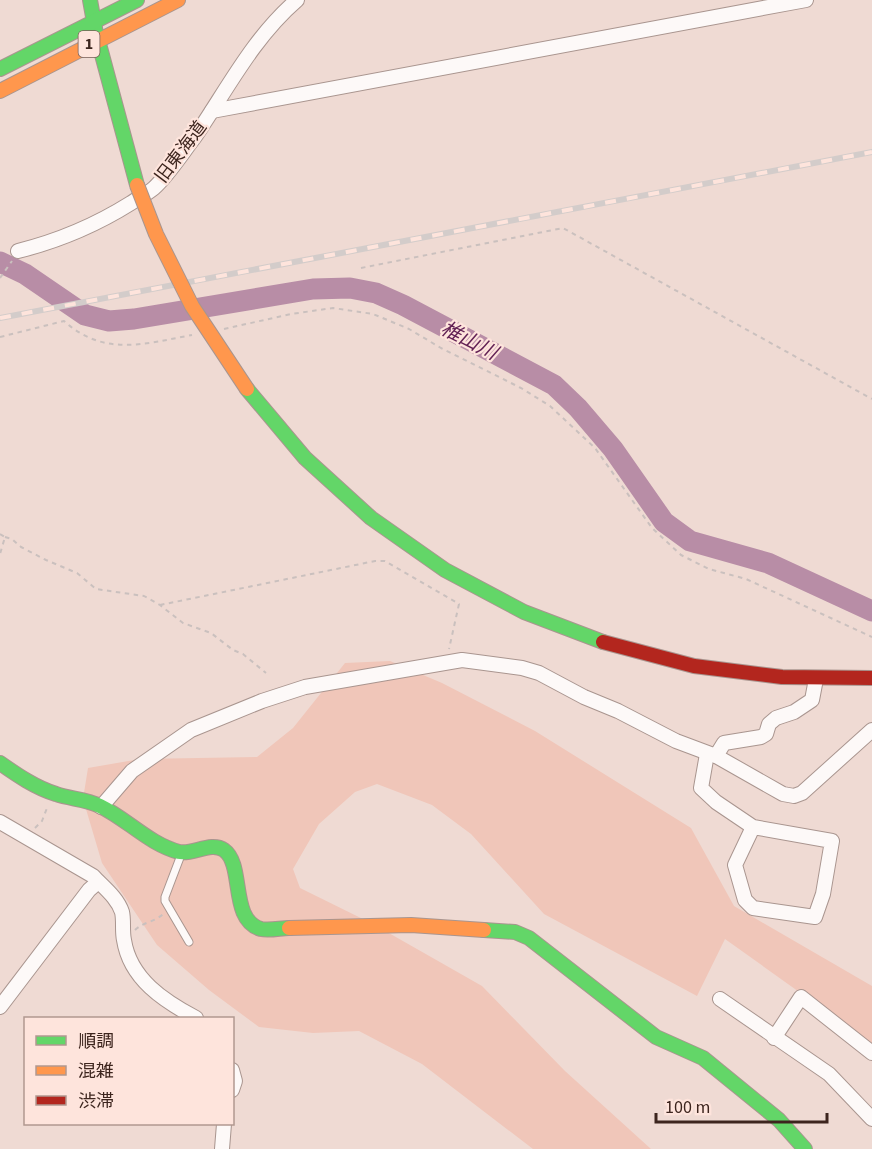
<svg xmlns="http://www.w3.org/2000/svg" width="872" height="1149" viewBox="0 0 872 1149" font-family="'Source Sans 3','Noto Sans JP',sans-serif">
<rect width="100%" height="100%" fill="#efdad3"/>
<path fill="#f0c6b9" d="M390,661L442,683L535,731L691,828L734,906L872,986V1044L725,939L697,996L544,914L471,834L432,805L377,784L355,792L319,824L293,869L300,888L373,924L482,986L565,1071L651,1149H533L422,1064L359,1031L313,1033L259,1027L209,990L157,945L102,863L83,799L88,768L140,759L257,757L293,728L345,663Z"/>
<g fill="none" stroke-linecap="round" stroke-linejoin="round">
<path stroke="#b88da6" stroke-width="21" d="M0,262L25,274L85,315L109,321L134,319L313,289L350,288L376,293L403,305L554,385L578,408L613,449L664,522L690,541L768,563L872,611"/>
<defs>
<path id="lane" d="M181,855L165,897V901L189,942"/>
<g id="street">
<path d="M212,111L806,0"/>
<path d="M18,251C58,241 96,225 131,203C138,198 147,194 154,188C169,174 181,155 194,138C227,90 252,39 297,0"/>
<path d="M707,754L701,788L716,802L753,827L832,841L823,894L815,917L753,908L745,900L735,865L753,827"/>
<path d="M716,756L724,743L761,737L766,734L769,724L776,718L794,712L812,700L816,679"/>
<path d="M101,807L132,771L191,730L262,701L305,687L462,660L522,668L539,673L584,697L618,711L676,741L716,756L783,794L794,796L802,793L872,730"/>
<path d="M0,822L93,876C103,887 117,897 122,912C124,920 122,931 124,940C130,979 164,1001 196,1018"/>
<path d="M720,999L829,1074L872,1119"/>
<path d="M0,1007L89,890L98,882"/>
<path d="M774,1038L801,997L872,1053"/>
<path d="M232,1070L235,1081L232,1090"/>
<path d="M222,1149L224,1124"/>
</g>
<g id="fast">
<path d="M90,0L97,39"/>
<path d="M98,40L137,185"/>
<path d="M0,69L137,0"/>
<path d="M247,389L305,458L371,518L445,570L524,612L603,642"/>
<path d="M0,763C17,775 36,788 56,794C70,799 86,799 100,806C127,819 149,844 179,852C193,855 211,841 224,850C245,865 229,920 261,929C269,931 281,928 289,928"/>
<path d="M484,930L515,932L529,938L656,1037L703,1058L779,1120L805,1149"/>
</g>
<g id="slow">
<path d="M0,91L178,0"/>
<path d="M289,928L411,925L484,930"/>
</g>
<path id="jam" d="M603,642L694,666L782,677L872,678"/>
</defs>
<use href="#lane" stroke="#a9958f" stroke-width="9"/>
<use href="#street" stroke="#a9958f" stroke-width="16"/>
<use href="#fast" stroke="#a9958f" stroke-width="16"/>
<use href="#slow" stroke="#a9958f" stroke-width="16"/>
<use href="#jam" stroke="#a9958f" stroke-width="16"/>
<g stroke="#cac0be" stroke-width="2" stroke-dasharray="4.5 4.5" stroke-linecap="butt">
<path d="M361,268L563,228L872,399"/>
<path d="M0,278L12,261"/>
<path d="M224,329L291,314L333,308L373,314L409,329L441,348L521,388L550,406L595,448L652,528L681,555L709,569L746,579L872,637"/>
<path d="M0,337L64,321C104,357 144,344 192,335"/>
<path d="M0,534L5,537L0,554"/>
<path d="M5,537L12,539L21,547L46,560L77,573L96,589L144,596L160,605L183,623L211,633L233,650L243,654L266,673"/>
<path d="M160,605L375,561H385L459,604L449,649"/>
<path d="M35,828L42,821L47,808"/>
<path d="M135,930C143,922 155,922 163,914"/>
</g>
<use href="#lane" stroke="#fdf9f8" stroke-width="7"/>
<use href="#street" stroke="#fdf9f8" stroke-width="14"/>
<use href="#fast" stroke="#63d668" stroke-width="14"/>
<use href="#slow" stroke="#ff974d" stroke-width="14"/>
<use href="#jam" stroke="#b3261e" stroke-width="14"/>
<defs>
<path id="rail" d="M0,318L872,152"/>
</defs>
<use href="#rail" stroke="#d3ccca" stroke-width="6"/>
<use href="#rail" stroke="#fee4dc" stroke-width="4" stroke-dasharray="11" stroke-linecap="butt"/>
<defs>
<path id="slow-bridge" d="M137,185L156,234L192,306L247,389"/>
</defs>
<use href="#slow-bridge" stroke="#a9958f" stroke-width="16" stroke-linecap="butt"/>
<use href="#slow-bridge" stroke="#ff974d" stroke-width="14"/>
</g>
<g text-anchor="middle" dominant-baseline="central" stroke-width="4.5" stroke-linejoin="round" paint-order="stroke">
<rect fill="#fee4dc" stroke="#775e57" stroke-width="1.5" x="78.5" y="31" width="21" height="26" rx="4.5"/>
<g font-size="16" font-weight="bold" fill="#3d251e">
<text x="89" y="44">1</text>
</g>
<g font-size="18" fill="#3d251e" stroke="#fee4dc">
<text transform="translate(181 152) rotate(-53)">旧東海道</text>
</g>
<g font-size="20" font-style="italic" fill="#632255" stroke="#fee4dc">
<text transform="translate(469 341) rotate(27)">椎山川</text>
</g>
</g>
<rect x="24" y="1017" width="210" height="108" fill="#fee4dc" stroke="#b19890" stroke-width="1.5"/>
<rect x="36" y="1036" width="30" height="9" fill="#63d668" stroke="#b19890" stroke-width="1.5"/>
<text x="78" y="1047" font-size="18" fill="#3d251e">順調</text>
<rect x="36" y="1066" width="30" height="9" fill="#ff974d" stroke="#b19890" stroke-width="1.5"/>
<text x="78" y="1077" font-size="18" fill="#3d251e">混雑</text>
<rect x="36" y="1096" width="30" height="9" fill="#b3261e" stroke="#b19890" stroke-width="1.5"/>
<text x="78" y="1107" font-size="18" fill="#3d251e">渋滞</text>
<path d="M656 1113v9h171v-9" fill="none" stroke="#3d251e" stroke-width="3"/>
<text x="665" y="1113" font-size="18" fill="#3d251e" stroke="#fee4dc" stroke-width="4.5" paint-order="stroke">100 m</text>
</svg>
